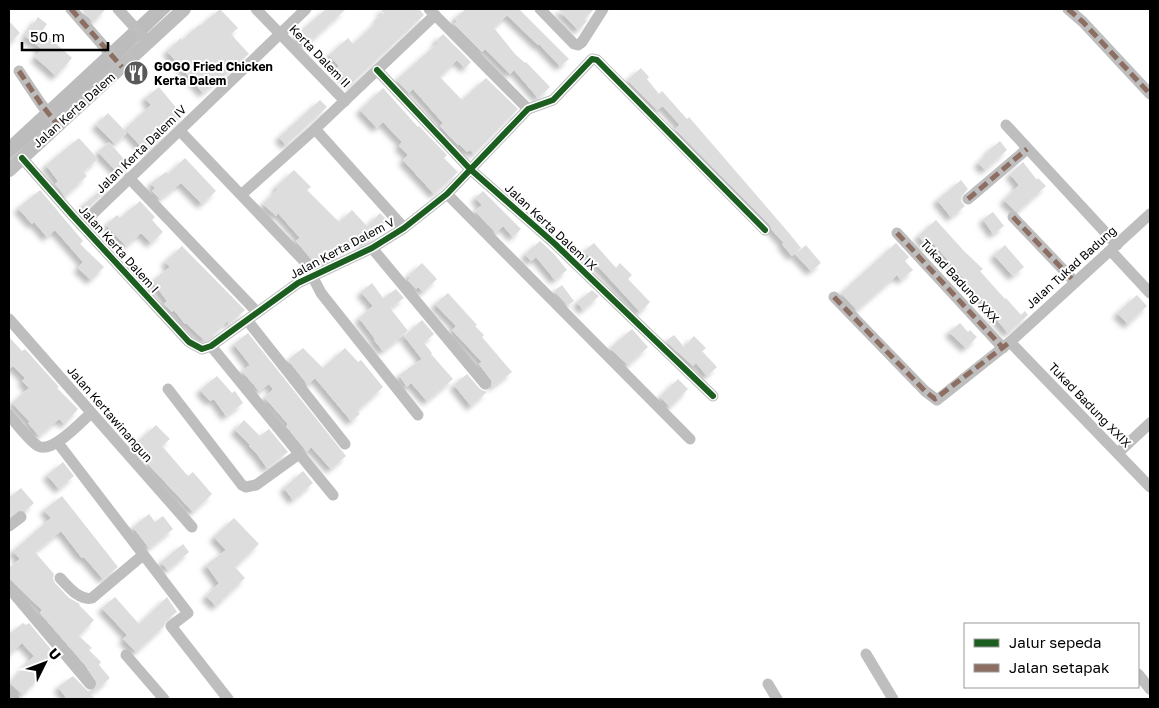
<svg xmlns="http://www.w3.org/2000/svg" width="1159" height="708" viewBox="0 0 1159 708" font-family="'Golos Text',sans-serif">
<defs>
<filter id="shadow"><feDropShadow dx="-4.5" dy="4.5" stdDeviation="2.5" flood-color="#0004"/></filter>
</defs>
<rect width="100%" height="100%" fill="#fff"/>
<path fill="#bcbcbc" d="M150,9H172L77,100L9,160V140Z"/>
<g fill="#ddd" filter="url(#shadow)">
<path d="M81,9H106L93,22Z"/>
<path d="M220,9L238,28L231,34L249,54L203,93L167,51L181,38L182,40L199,25L200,26Z"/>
<path d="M326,9H346L305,46L295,36Z"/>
<path d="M380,9H419L424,15L350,85L336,69L339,66L329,55L348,38L353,44L378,21L377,19L384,13Z"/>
<path d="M466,9H519L569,59L560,66L539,44L538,45L507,15L494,28L515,54L525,63L526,62L550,87L538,98L514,70L510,74L485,49L482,52L454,24L457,21L455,18Z"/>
<path d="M558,9H594L585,19L587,21L578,30Z"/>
<path d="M38,17L47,24L42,31L72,58L56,76L35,57L42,49L25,36Z"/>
<path d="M9,21L20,33L9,44Z"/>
<path d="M443,34L471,62L465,68L457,60L440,77L462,100L486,78L518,109L474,154L470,150L467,152L459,144L458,145L440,126L443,123L413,89L409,93L396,80L438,43L436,41Z"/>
<path d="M641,68L649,77L647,79L659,94L662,91L687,119L689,117L789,233L801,248L792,256L782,244L784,243L772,230L770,225L675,129L680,125L663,106L657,110L627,80Z"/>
<path d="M159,87L183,116L163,132L165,134L146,152L125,129L151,105L145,98Z"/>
<path d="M383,88L418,127L419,126L447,155L444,158L458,172L434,194L403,160L408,155L399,146L402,142L383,122L377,128L360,110Z"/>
<path d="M320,100L327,107L286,145L279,137Z"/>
<path d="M108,113L127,133L115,144L96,125Z"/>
<path d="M79,138L98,159L83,172L87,176L65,196L55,184L58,181L46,165Z"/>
<path d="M1000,141L1007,150L985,170L978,163L989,152L988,151Z"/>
<path d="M109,142L130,166L120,175L98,152Z"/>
<path d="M185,158L216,191L202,204L181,183L160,199L152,191L155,188L151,183L166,172L168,174Z"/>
<path d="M1023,162L1037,180L1038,178L1046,186L1018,211L1014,210L1004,200L1019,185L1010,174Z"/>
<path d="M294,170L311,187L307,190L339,222L352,210L367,226L380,213L387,220L374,234L376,236L362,244L357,239L335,257L317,266L296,241L300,238L278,213L276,216L263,204L278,189L276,187Z"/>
<path d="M961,180L968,189L961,197V201L965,206L951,217L937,200Z"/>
<path d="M109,183L111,186L87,209L83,205Z"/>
<path d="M40,190L83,241L80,244L104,267L91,280L78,268L83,262L55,230L47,237L34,222L32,224L18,208Z"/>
<path d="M483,191L521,229L513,237L503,226L496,233L475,211L482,205L475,198Z"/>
<path d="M140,201L155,217L152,220L163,232L151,243L141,233L126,246L106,225L117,215L120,218Z"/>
<path d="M993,212L1004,226L993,234L983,219Z"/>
<path d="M936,220L964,251L983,269L980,271L1005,299L1006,298L1021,315L1025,311L1028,315L1008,333L990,312L991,310L933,243L928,247L918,236Z"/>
<path d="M540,241L554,254L567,270L555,280L536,257L531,261L525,254Z"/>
<path d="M594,243L616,268L620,263L632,275L628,279L650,302L640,312L584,251Z"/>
<path d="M896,243L909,257L905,261L913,270L901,280L897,275L857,310L841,293Z"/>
<path d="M806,245L821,263L811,271L795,254Z"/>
<path d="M1005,245L1024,267L1013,276L994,255Z"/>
<path d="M182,246L245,310L233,321L229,324L227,321L216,333L204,340L186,323L185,324L174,310L172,312L164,304L167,301L152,281L170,267L165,262Z"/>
<path d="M422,263L437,279L423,292L418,287L416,289L408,280L410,278L408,276Z"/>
<path d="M372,283L383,298L396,289L404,298L390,308L408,331L383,351L374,340L375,339L359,318L373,306L361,292Z"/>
<path d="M562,285L574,301L568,305L554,291Z"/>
<path d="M592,290L599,296L583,310L577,302Z"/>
<path d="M448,293L477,325L475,326L484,335L482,337L512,372L492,387L491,380L479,364L482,362L452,330L456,326L435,304Z"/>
<path d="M1137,295L1147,306L1128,324L1117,313Z"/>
<path d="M422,320L434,334L424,343L432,353L431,354L453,379L427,401L411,383L407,387L399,375L422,359L404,336Z"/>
<path d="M960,323L968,332L970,330L977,337L966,348L949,332Z"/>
<path d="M632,329L648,347L628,365L610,348Z"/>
<path d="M248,333L346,456L331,469L311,447L307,452L286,426L288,424L265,398L273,389L269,384L259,391L242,371L250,365L234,344Z"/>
<path d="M674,335L684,347L694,336L706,348L702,351L717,367L707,376L696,363L693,366L666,341Z"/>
<path d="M9,337L22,351L25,349L59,387L57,388L78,409L65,424L59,419L39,436L28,423L30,422L12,403L29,388L22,381L25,378L13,366L9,369Z"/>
<path d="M303,348L323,368L345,348L358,362L361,360L383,387L357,411L360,414L351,421L315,378L308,385L288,360Z"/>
<path d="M467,374L480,389L487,392L471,406L454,385Z"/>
<path d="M217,376L232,393L235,391L243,403L226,416L214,399L210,401L200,390Z"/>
<path d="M678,379L688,389L670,407L660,397Z"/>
<path d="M244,420L260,436L269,429L288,452L267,468L257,454L249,446L250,445L235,430Z"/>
<path d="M156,425L170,439L162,446L188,476L193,472L212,494L193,512L148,464L151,461L135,444Z"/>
<path d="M63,462L74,476L59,489L47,475Z"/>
<path d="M303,471L313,483L293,500L284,488Z"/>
<path d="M21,488L34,503L25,511L20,510L9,517V498Z"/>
<path d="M62,496L118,567L103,579L84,557L82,558L61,531L35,552L54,574L53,579L55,583L69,598L80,604L79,605L94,620L79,636L92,648L89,650L101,662L99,665L110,678L91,695L95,699H67L58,687L73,676L88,691L94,690L97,683L85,665L40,613L42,610L9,578V568L20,559L13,551L51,518L44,510Z"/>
<path d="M149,514L155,522L163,516L173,529L149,548L133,527Z"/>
<path d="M234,518L259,544L235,567L245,578L216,606L206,596L219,583L206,565L226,550L214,537Z"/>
<path d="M183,544L189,552L168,570L161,562Z"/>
<path d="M115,597L139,624L167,597L177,612L166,620L164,626L136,652L123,639L127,635L102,608Z"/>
<path d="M23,623L26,625L29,623L55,654L38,671L42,674L23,695L10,683L34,656L22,643L9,654V634Z"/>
</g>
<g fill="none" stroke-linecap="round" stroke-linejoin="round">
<g stroke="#bebebe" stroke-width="11">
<path d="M71,9L122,67"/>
<path d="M118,9L149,43"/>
<path d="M256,9L345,101"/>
<path d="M429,9L528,109"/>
<path d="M540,9L574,44L578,45L582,42L603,9"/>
<path d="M1068,9L1083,22L1150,94"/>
<path d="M377,70L470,169L555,244L713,396"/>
<path d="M19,71L41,104L57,124"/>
<path d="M1006,125L1117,245"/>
<path d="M315,129L404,228"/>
<path d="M180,131L305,262L321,293L418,415"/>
<path d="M22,158L73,216L189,342L202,349L211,346L298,283L372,248L404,228L447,194L528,109L553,100L592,59L597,60L765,230"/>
<path d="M129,178L257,312"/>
<path d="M242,194L315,129L435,15"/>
<path d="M447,194L690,439"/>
<path d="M968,199L1027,149"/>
<path d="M1013,217L1075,282"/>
<path d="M81,225L306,9"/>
<path d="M897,233L1003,348"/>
<path d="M372,248L485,384"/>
<path d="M1111,251L1150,293"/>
<path d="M834,297L925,391L937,400L1010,342L1150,214"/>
<path d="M9,319L192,527"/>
<path d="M247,320L345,444"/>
<path d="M1010,342L1150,487"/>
<path d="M211,346L333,495"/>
<path d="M168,389L242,485L246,487L256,485L299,454"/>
<path d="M9,415C16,423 29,441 38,446C52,454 81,422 91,413"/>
<path d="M58,443L188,613L171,626L228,699"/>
<path d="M1118,453L1150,423"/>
<path d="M9,526L21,517"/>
<path d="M60,578C68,586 79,601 92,598L143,555"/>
<path d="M9,588L90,684"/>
<path d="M866,654L893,699"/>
<path d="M126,655L164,699"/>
<path d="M1138,674L1150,689"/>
<path d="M768,684L777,699"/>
<path d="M9,692L14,699"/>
</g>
<path stroke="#bebebe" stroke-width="14" d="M9,170L184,9"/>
<g stroke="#8d6e63" stroke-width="5" stroke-dasharray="10 5" stroke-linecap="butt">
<path d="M71,9L122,67"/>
<path d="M1068,9L1083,22L1150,94"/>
<path d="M19,71L41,104L57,124"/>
<path d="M968,199L1027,149"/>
<path d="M1013,217L1075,282"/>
<path d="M897,233L1003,348"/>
<path d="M834,297L925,391L935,399L1010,342"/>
</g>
<defs>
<g id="cycleway">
<path d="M377,70L470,169L555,244L713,396"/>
<path d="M22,158L73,216L189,342L202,349L211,346L298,283L372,248L404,228L447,194L528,109L553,100L592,59L597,60L765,230"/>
</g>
</defs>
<use href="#cycleway" stroke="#fff" stroke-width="9"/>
<use href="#cycleway" stroke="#1b5e20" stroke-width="6"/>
</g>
<defs>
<symbol id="restaurant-disc" viewBox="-11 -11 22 22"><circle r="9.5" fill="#595959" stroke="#fff"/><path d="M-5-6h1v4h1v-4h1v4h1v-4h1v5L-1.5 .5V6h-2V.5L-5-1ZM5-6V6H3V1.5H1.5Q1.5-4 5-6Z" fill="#fff"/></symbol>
</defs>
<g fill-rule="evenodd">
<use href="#restaurant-disc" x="122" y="59" width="28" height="28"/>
</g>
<g text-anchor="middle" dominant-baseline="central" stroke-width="4" stroke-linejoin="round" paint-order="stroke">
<g font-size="12" fill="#000" stroke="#fff">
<text transform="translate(320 56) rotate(46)">Kerta Dalem II</text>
<text transform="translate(74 110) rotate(-42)">Jalan Kerta Dalem</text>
<text transform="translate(141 149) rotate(-44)">Jalan Kerta Dalem IV</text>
<text transform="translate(551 227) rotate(43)">Jalan Kerta Dalem IX</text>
<text transform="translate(342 248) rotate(-28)">Jalan Kerta Dalem V</text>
<text transform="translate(119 249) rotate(48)">Jalan Kerta Dalem I</text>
<text transform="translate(1071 267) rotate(-42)">Jalan Tukad Badung</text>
<text transform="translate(960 281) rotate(47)">Tukad Badung XXX</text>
<text transform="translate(1090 405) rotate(46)">Tukad Badung XXIX</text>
<text transform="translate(110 414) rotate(49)">Jalan Kertawinangun</text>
</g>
<g font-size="12" font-weight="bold" fill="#000" stroke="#fff" text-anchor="start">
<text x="154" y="66">GOGO Fried Chicken<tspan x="154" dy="14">Kerta Dalem</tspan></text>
</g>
</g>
<rect width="1159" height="708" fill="none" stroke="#000000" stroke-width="20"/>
<rect x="964" y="623" width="175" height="65" fill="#ffffff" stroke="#999999"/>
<rect x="974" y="639" width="25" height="8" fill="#1b5e20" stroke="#999999"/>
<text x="1009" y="648" font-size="15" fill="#000000">Jalur sepeda</text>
<rect x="974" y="664" width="25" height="8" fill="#8d6e63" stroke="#999999"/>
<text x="1009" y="673" font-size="15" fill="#000000">Jalan setapak</text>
<g transform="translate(45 663) rotate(48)" stroke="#ffffff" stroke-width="4" paint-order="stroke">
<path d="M0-4L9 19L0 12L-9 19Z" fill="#000000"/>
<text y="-8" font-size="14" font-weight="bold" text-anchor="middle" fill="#000000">U</text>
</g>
<path d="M22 42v8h86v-8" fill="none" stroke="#000000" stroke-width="2.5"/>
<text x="30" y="42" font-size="15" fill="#000000" stroke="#ffffff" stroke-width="4" paint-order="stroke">50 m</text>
</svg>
